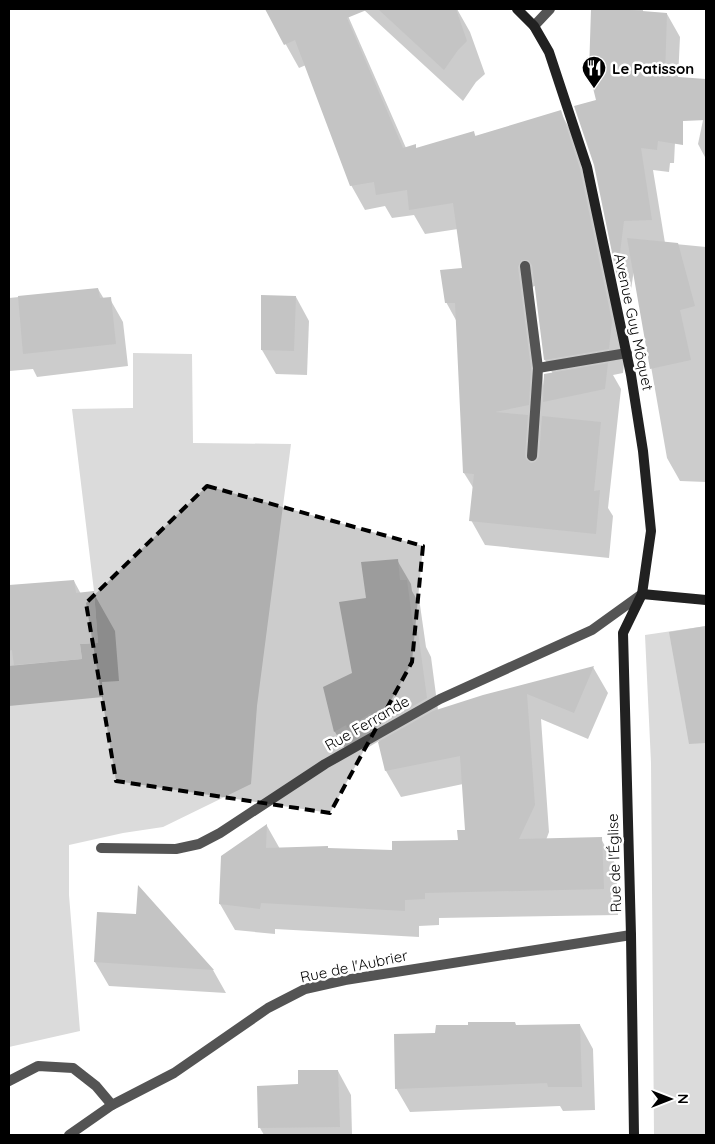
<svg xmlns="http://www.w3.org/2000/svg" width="715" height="1144" viewBox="0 0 715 1144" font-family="Quicksand,sans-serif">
<rect width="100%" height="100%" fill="#fff"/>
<g fill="#dbdbdb">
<path d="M133,353L192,354L193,443L291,444L257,706L251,784L163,827L123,833L69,845V895L80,1031L9,1047V666L82,659L80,644L98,643L94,591L72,409L133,408Z"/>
<path d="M706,626V1135H654L651,763L645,635Z"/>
</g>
<g fill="#0003" fill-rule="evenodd">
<path d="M266,9H345L406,148L415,146L417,149L474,133L476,137L560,112L574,136L626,346L623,373L613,375L621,389L608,508L613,516L609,558L485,545L471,520L474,489L464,473L457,322L446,302L464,269L458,229L425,234L414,215L392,218L385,206L365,210L351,185L306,65L299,68ZM534,286H536L545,360L553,374L545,386H544L532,288Z"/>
<path d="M363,9H457L470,32L485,74L476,82L463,101Z"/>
<path d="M592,9H643V12L667,14L680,37L674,163H670L669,172L653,170L665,243L706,247V482L680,481L667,458L634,269L630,297L619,277L595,165L597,101L591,72Z"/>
<path d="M706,106V159L698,144Z"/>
<path d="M98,289L104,299H110L123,322L128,366L37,377L33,369L9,371V298Z"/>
<path d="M296,297L309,321L307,375L276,374L262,350Z"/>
<path d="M397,560L411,584L412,591L420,605L426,647L431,657L438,710L593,667L608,693L588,739L541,719L549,832L546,840L601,839L616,865L618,915L439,918V925L419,926V937L275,929V934L235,930L220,904L222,856L267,826L280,849L327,847L329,849L393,851L459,842L467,831L463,784L401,797L386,771L379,741L362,751L361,748L349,755L335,732L325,687L354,674L367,599Z"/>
<path d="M74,581L81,594L93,592L115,631L119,681L102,682L103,697L9,706V586Z"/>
<path d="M706,627V741H705L670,633Z"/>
<path d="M139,888L213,970L226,993L109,986L95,962L98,914L137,916Z"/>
<path d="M580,1025L593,1049L595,1110L563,1111L560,1106L410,1112L396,1088L436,1034L516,1027Z"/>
<path d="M338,1071L351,1095L352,1135H264L260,1128L299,1086Z"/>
</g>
<g fill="#c4c4c4">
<path d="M265,9H369L347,18L403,148L416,144V148L474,131L475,136L561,110L580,169L612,321L609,349L544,360L532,265L528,260H521L518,267L531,368L529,405L495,412L528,415L525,456L526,459L531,463L535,462L539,457L542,416L601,422L594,491L600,490L596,534L469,521L474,474L463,473L455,303H445L440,270L462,268L453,203L409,210L407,190L376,195L374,182L350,186L295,40L284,45Z"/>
<path d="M378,9H456L467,41L458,50L444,70Z"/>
<path d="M591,9H630V10L667,13L665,76L706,79V120L683,121V145L658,141L657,150L641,148L652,220L624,221L617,277L594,165L574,106L596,100L589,72Z"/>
<path d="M627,238L678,243L695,306L680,310L691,360L650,369Z"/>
<path d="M98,288L100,298L111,297L116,344L23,354L18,296Z"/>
<path d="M261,295L296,296L294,351L261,350Z"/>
<path d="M608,363L605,389L543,402L544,374Z"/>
<path d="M398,559L400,580H407L414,632H418L427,698L375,728L371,713L347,728L346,725L334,732L323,687L352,673L339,602L366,598L361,562Z"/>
<path d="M74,580L76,593L94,591L98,643L80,644L82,659L14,665L12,650L9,651V585Z"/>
<path d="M706,626V743L689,744L669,632Z"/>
<path d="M594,666L574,713L527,694L535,805L519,839L602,837L604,889L425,893V899L405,900V911L261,903L260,909L219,904L221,856L267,824L266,848L328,846V848L392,850V841L458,840L457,830H465L460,756L385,771L378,742L433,711L483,695Z"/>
<path d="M138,885L214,970L94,962L97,912L136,914Z"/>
<path d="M468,1022H515L516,1025L580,1024L582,1087H548L547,1083L395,1089L394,1034L435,1033L436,1025H468Z"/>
<path d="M298,1070H338L340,1127L258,1128L257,1086L298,1084Z"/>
</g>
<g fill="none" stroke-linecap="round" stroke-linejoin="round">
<g stroke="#545454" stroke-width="10">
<path d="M9,1081L38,1066L73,1068L96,1086L112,1105"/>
<path d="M69,1135L112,1105L174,1073L268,1008L305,989L345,980L631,935"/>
</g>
<g stroke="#545454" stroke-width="10">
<path d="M534,26L550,9"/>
<path d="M525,266L538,368L532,456"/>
<path d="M538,368L627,353"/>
<path d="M101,848L176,849L199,844L220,833L325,764L440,699L592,630L642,594"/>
</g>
<g stroke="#212121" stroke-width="10">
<path d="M517,9L534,26L549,52L587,167L631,375L643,451L651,531L642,594L623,633L631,935L634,1135"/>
<path d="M642,594L706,600"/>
</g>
</g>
<path fill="#000" fill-opacity="0.2" stroke="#000" stroke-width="4" stroke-dasharray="10 6" stroke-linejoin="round" d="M207,486L423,546L412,662L330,813L116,781L86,603Z"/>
<defs>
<symbol id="restaurant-pin" viewBox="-11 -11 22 30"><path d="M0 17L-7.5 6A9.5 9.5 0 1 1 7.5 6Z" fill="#000" stroke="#fff"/><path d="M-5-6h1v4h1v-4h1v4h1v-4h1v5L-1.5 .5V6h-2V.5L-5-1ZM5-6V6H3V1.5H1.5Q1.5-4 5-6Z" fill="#fff"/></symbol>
</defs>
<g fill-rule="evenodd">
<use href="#restaurant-pin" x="580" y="54" width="28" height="38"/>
</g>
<g text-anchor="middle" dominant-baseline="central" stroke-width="5" stroke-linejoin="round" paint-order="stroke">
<g font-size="15" font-weight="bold" fill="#000" stroke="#fff" text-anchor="start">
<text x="612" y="68">Le Patisson</text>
</g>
<g font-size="15" fill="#000" stroke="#fff">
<text transform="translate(634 322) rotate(78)">Avenue Guy Môquet</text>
<text transform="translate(367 723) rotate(-30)">Rue Ferrande</text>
<text transform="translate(614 863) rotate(-92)">Rue de l'Église</text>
<text transform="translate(354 966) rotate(-12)">Rue de l'Aubrier</text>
</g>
</g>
<rect width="715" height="1144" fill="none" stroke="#000000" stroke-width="20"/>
<g transform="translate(670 1099) rotate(90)" stroke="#ffffff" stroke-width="4" paint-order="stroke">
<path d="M0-4L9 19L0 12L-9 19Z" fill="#000000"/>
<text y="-8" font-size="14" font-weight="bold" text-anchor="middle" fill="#000000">N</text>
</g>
</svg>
